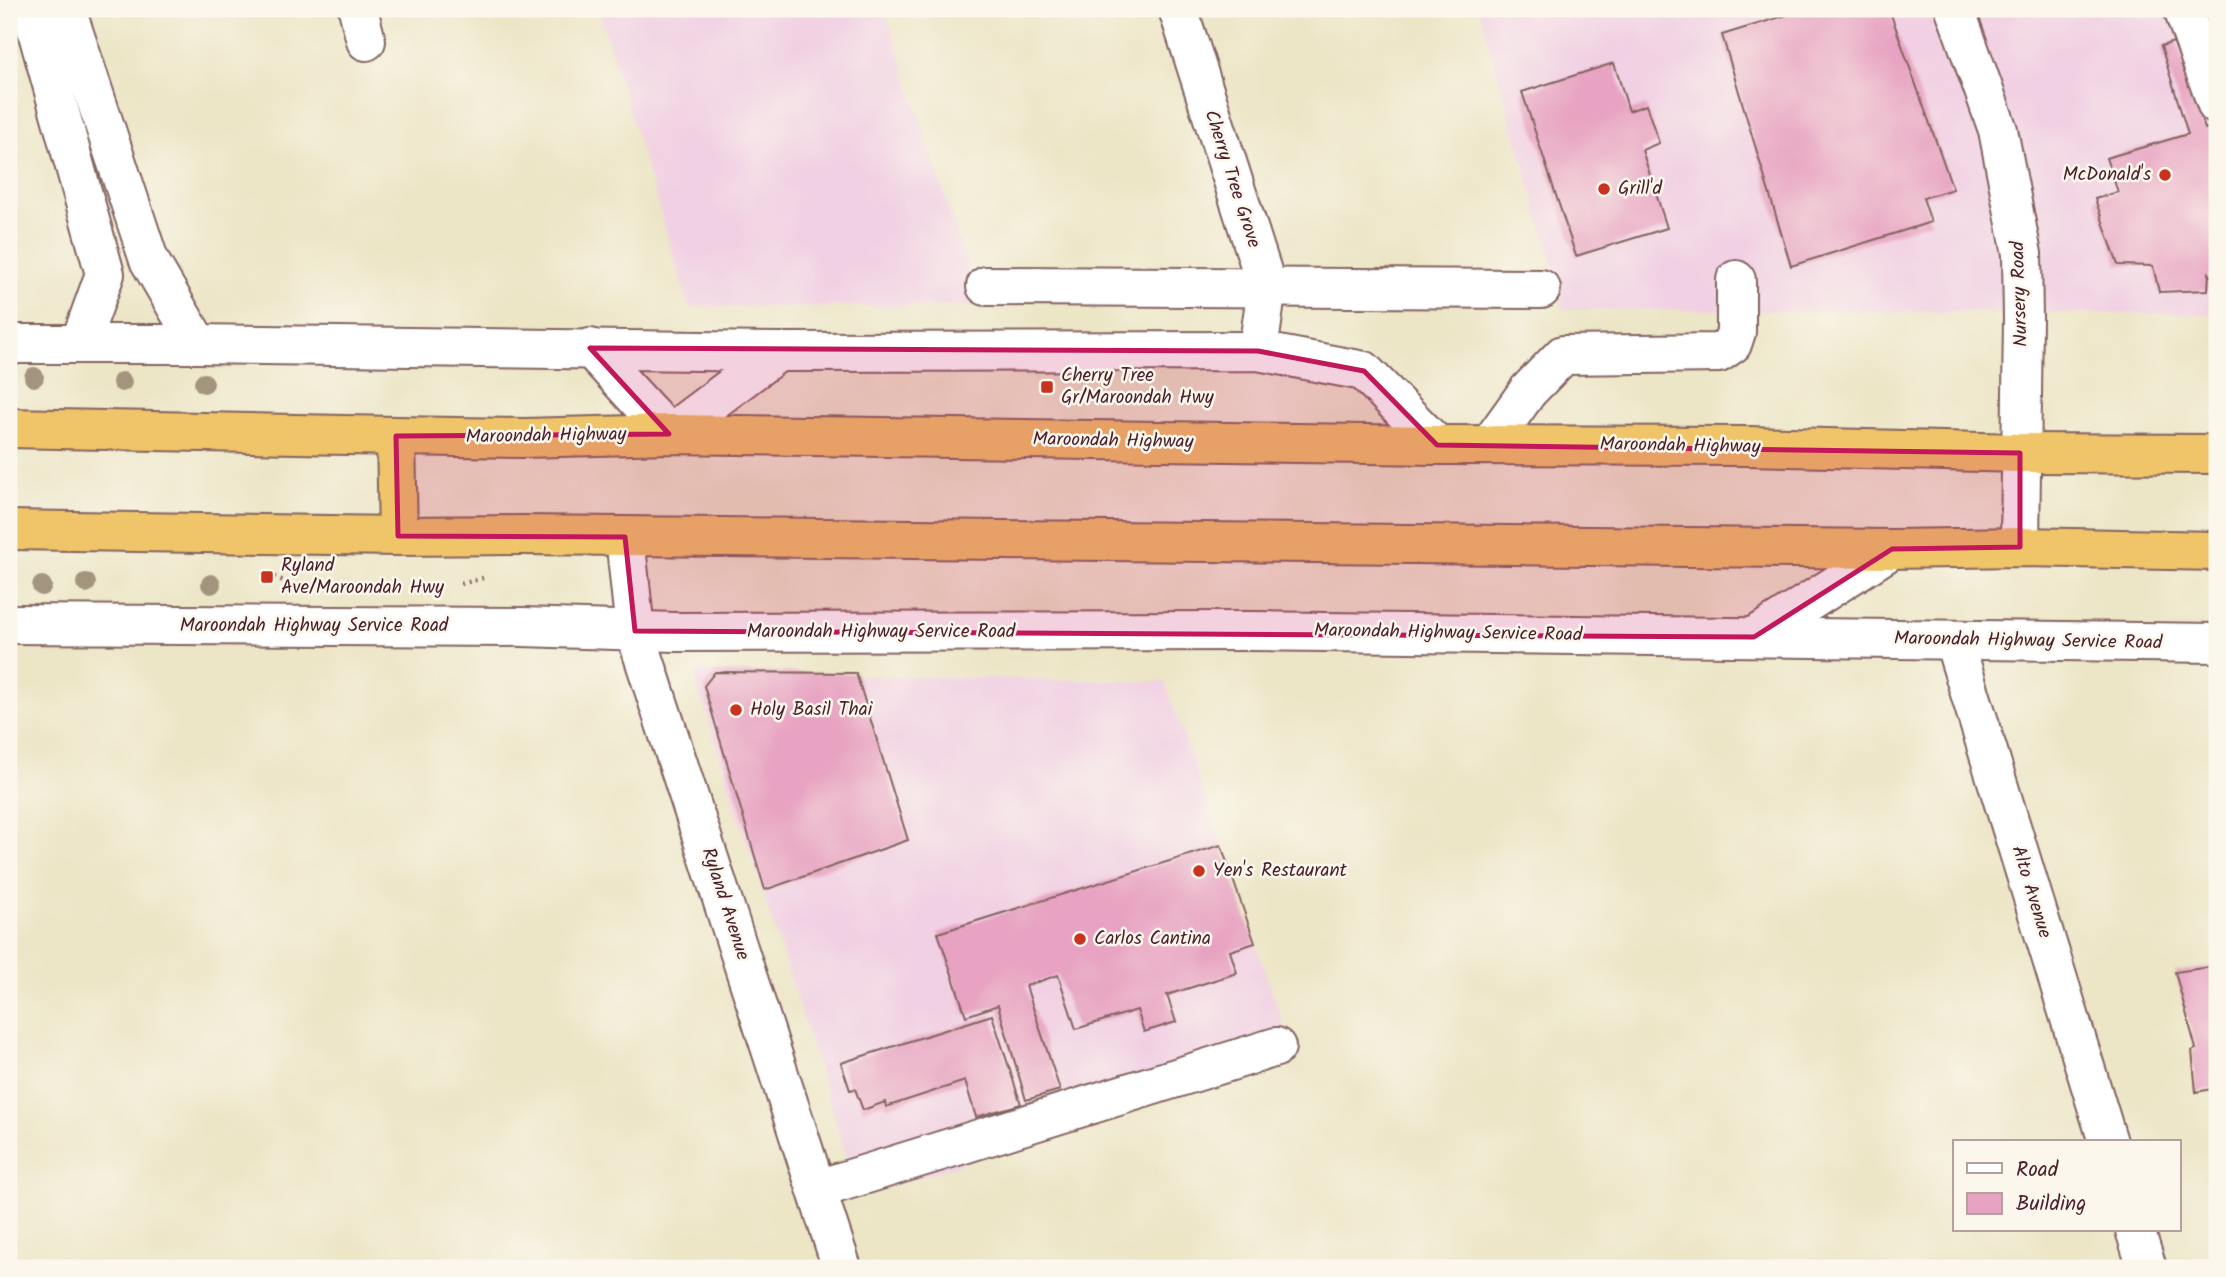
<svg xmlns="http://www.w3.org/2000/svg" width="2226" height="1277" viewBox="0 0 2226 1277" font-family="Kalam,sans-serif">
<rect width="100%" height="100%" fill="#fbf7ec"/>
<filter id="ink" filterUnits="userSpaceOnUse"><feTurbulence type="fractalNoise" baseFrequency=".0143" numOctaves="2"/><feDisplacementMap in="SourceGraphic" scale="14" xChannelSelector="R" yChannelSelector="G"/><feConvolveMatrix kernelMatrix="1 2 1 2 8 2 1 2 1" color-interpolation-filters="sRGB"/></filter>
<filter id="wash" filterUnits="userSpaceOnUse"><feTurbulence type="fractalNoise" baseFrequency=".00686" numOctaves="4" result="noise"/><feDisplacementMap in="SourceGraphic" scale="28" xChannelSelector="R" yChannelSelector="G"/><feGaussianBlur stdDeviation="1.57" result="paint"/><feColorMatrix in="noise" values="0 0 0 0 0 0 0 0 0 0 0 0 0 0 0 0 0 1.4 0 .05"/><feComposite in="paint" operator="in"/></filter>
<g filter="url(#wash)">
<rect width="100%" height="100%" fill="#ece5c6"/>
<g fill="#f1d0e3">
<path d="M598,9H885L980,306L689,307Z"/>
<path d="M1479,9H2217V314L1563,309L1549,251Z"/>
<path d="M700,672L1165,682L1295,1058L859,1196L695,678Z"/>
</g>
<g id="blocks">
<g fill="#e7a3c1">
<path d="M1807,9H1889L1953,189L1923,198L1931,222L1791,266L1722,35Z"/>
<path d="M2177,41L2205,129L2214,126L2217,134V285L2209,273L2208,290L2159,292L2153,266L2118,265L2095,199L2118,192L2106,158L2188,134L2161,46Z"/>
<path d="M1614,63L1629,111L1646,105L1659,143L1642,150L1667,228L1576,256L1522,92Z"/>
<path d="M715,672L856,673L908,840L765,890L704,686Z"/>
<path d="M1221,845L1255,943L1230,951L1237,973L1167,995L1176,1022L1144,1032L1137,1010L1076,1029L1058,975L1026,986L1060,1090L1026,1100L998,1005L966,1016L938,933Z"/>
<path d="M2217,966V1088L2196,1092L2192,1051L2196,1049L2175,972Z"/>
<path d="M992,1015L1021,1104L976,1117L965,1081L886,1107L885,1102L863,1110L855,1089L850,1090L841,1063Z"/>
</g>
</g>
</g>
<g filter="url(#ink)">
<use href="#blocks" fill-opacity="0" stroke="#836461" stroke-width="2"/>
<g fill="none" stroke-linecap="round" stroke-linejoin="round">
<defs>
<g id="minor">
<path d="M31,9L105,274L80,343"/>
<path d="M66,9L149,260L198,344"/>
<path d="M358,9L366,41"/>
<path d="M1178,9L1267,287L1258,351"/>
<path d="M1955,9L1998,130L2022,254L2023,319L2020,547"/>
<path d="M2183,9L2217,105"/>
<path d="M986,286L1541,289"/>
<path d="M9,344H198L778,352L1258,351L1364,371L1437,445"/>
<path d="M590,348L669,434L778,352"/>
<path d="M1490,444L1528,391L1563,355L1719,353L1732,344L1736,332V280"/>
<path d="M625,537L635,631L842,1268"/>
<path d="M9,624L523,627L675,632L1250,631L2217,643"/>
<path d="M1754,637L1892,549"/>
<path d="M1954,641L2108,1142"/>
<path d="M818,1189L1276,1047"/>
<path d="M2135,1230L2147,1268"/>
</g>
<g id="highway">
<path d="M9,428L396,436L524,438L669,434L1437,445L1748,446L2020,453L2217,454"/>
<path d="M396,436L398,536"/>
<path d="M9,530L398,536L522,535L1892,549L2020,547L2217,551"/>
</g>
</defs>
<use href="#minor" stroke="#836461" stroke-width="42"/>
<use href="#highway" stroke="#836461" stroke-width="42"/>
<g stroke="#836461" stroke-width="4.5" stroke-dasharray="2 5" stroke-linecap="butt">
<path d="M274,577L291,584"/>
<path d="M461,584L483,578"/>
</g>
<use href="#minor" stroke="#fff" stroke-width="38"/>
<use href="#highway" stroke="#f0c469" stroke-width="38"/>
</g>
<g fill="#a3957d">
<circle cx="34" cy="377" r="10"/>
<circle cx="122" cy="382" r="10"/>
<circle cx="204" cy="383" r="10"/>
<circle cx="86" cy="583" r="10"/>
<circle cx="211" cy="584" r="10"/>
<circle cx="42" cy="586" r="10"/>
</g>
</g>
<path fill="#c2185b" fill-opacity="0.2" stroke="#c2185b" stroke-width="5" stroke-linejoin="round" d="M590,348L1258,351L1364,371L1437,445L2020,453V547L1892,549L1754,637L635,631L625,537L398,536L396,436L669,434Z"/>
<g fill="#c8321e" stroke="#fbf7ec" stroke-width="2.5">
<circle cx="2165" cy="175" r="7"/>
<circle cx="1604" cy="189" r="7"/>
<rect x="1040" y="380" width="14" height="14" rx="3.5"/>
<rect x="260" y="570" width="14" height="14" rx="3.5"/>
<circle cx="736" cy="710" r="7"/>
<circle cx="1199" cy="871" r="7"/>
<circle cx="1080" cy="939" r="7"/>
</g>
<g text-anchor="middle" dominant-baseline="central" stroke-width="5" stroke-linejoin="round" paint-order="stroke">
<g font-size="19" fill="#4a1f2b" stroke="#fbf7ec" text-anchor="start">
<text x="2151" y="175" text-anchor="end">McDonald's</text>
<text x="1618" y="189">Grill'd</text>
<text x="1061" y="376">Cherry Tree<tspan x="1061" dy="22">Gr/Maroondah Hwy</tspan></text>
<text x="281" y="566">Ryland<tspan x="281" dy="22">Ave/Maroondah Hwy</tspan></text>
<text x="750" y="710">Holy Basil Thai</text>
<text x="1213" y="871">Yen's Restaurant</text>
<text x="1094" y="939">Carlos Cantina</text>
</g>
<g font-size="19" fill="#4a1f2b" stroke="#fbf7ec">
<text transform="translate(1232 179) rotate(72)">Cherry Tree Grove</text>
<text transform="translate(2020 294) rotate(-92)">Nursery Road</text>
<text transform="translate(546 436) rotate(-1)">Maroondah Highway</text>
<text transform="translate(1113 441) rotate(1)">Maroondah Highway</text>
<text transform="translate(1680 446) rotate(1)">Maroondah Highway</text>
<text x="314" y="626">Maroondah Highway Service Road</text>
<text x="881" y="632">Maroondah Highway Service Road</text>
<text transform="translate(1448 633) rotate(1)">Maroondah Highway Service Road</text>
<text transform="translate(2028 641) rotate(1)">Maroondah Highway Service Road</text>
<text transform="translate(2031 892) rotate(73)">Alto Avenue</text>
<text transform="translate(725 904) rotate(72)">Ryland Avenue</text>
</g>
</g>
<rect width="2226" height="1277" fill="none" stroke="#fbf7ec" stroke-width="35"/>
<rect x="1953" y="1140" width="228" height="91" fill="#fbf7ec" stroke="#b4a19f" stroke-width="2"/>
<rect x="1967" y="1163" width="35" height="10" fill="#ffffff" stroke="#b4a19f" stroke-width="2"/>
<text x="2016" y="1176" font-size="21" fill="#4a1f2b">Road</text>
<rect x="1967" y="1193" width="35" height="21" fill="#e7a3c1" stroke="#b4a19f" stroke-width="2"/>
<text x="2016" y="1210" font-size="21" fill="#4a1f2b">Building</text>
</svg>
